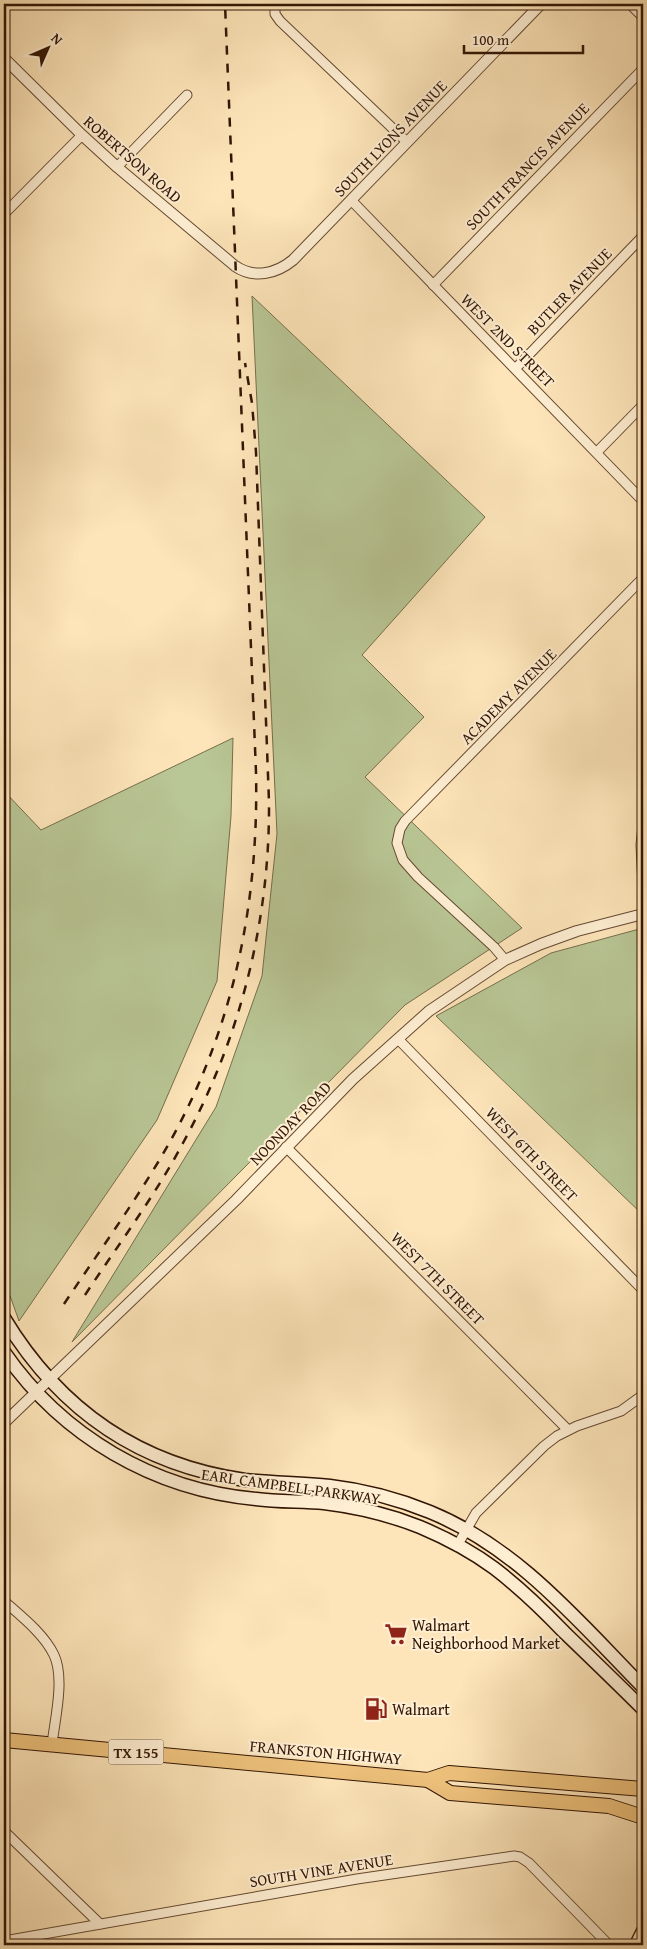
<svg xmlns="http://www.w3.org/2000/svg" width="647" height="1949" viewBox="0 0 647 1949" font-family="'Gentium Book Plus',serif">
<rect width="100%" height="100%" fill="#fde5b9"/>
<filter id="stains"><feTurbulence type="fractalNoise" baseFrequency=".004" numOctaves="4"/><feColorMatrix values="0 0 0 0 .2 0 0 0 0 .09 0 0 0 0 .02 0 0 0 .5 -.17"/></filter>
<radialGradient id="worn" r=".72"><stop offset=".6" stop-color="#630" stop-opacity="0"/><stop offset="1" stop-color="#630" stop-opacity=".3"/></radialGradient>
<g fill="#b9c695" stroke="#766e4c">
<path d="M252,296L485,517L362,655L424,717L365,777L522,928L405,1005L72,1342L216,1107L262,976L277,834Z"/>
<path d="M233,738L231,816L217,981L157,1120L19,1321L4,1279V791L41,830Z"/>
<path d="M643,928V1215L436,1016L551,953Z"/>
</g>
<g fill="none" stroke-linecap="round" stroke-linejoin="round">
<defs>
<g id="minor">
<path d="M275,4V14L280,21L407,142"/>
<path d="M630,4L643,17"/>
<path d="M117,167L187,95"/>
<path d="M351,200L643,501"/>
<path d="M4,214L82,135"/>
<path d="M433,285L643,69"/>
<path d="M516,368L643,236"/>
<path d="M597,452L643,405"/>
<path d="M643,825L641,845L643,886"/>
<path d="M505,960L494,947L418,877L403,860L397,843L400,829L405,821L643,578"/>
<path d="M398,1039L643,1290"/>
<path d="M286,1147L568,1430"/>
<path d="M457,1546L476,1513L544,1446L557,1436L577,1426L621,1411L643,1395"/>
<path d="M4,1601C21,1616 44,1634 54,1655C65,1678 55,1719 52,1744"/>
<path d="M4,1831L100,1924"/>
<path d="M4,1941L357,1879L514,1856L520,1857L529,1863L609,1945"/>
</g>
<g id="tertiary">
<path d="M4,58L82,135L117,167L235,266C254,279 276,274 293,260L541,4"/>
<path d="M4,1423L236,1200L353,1079L429,1011L505,960L541,944L577,931L643,914"/>
</g>
<g id="secondary">
<path d="M4,1318C59,1409 139,1465 245,1480C273,1483 301,1483 330,1486C364,1490 398,1499 430,1512C518,1548 578,1621 643,1687"/>
<path d="M4,1352C62,1436 154,1490 256,1499C278,1502 301,1501 324,1503C357,1507 390,1515 420,1527C446,1538 471,1551 494,1568C519,1587 542,1609 564,1632C591,1658 617,1683 643,1709"/>
<path d="M636,1945L643,1931"/>
</g>
<g id="primary">
<path d="M4,1740L428,1780L449,1773L643,1789"/>
<path d="M428,1780L450,1793L609,1806L643,1817"/>
</g>
</defs>
<use href="#minor" stroke="#654931" stroke-width="11"/>
<use href="#tertiary" stroke="#654931" stroke-width="12"/>
<use href="#secondary" stroke="#321504" stroke-width="15"/>
<use href="#primary" stroke="#321504" stroke-width="16"/>
<use href="#minor" stroke="#feeed2" stroke-width="9"/>
<use href="#tertiary" stroke="#feeed2" stroke-width="10"/>
<use href="#secondary" stroke="#feeed2" stroke-width="12"/>
<use href="#primary" stroke="#eec27c" stroke-width="14"/>
<g stroke="#321504" stroke-width="2.5" stroke-dasharray="9 9" stroke-linecap="butt">
<path d="M85,1295C118,1245 155,1196 183,1143C240,1039 270,921 269,802L256,452L252,403L245,363"/>
<path d="M64,1304C96,1256 130,1209 160,1159C231,1040 259,910 256,772L225,4"/>
</g>
</g>
<defs>
<symbol id="supermarket-bare" viewBox="-9 -9 18 18"><path d="M-6-5.5h2.5l.6 2H6L4.5 2H-2.5L-4.4-4H-6ZM-1.5 3.2a1.3 1.3 0 1 0 .1 0ZM3 3.2a1.3 1.3 0 1 0 .1 0Z" fill="#8f2418" stroke="#feeed2" stroke-width="2.5" paint-order="stroke"/></symbol>
<symbol id="fuel-bare" viewBox="-9 -9 18 18"><path d="M-5.5-6h7V0h2V4h1.3V-2.5L3-4.5l.8-.8L6-3V5H2.5V1h-1V6h-7ZM-4.2-4.7v3.2H.2V-4.7Z" fill="#8f2418" stroke="#feeed2" stroke-width="2.5" paint-order="stroke"/></symbol>
</defs>
<g fill-rule="evenodd">
<use href="#supermarket-bare" x="380" y="1618" width="32" height="32"/>
<use href="#fuel-bare" x="360" y="1693" width="32" height="32"/>
</g>
<g text-anchor="middle" dominant-baseline="central" stroke-width="4" stroke-linejoin="round" paint-order="stroke">
<rect fill="#feeed2" stroke="#6f5642" stroke-width="1" x="108.5" y="1739.5" width="55" height="25" rx="4"/>
<g font-size="15" font-weight="bold" fill="#321504">
<text x="136" y="1752">TX 155</text>
</g>
<g font-size="16" fill="#321504" stroke="#feeed2">
<text transform="translate(390 138) rotate(-46)">SOUTH LYONS AVENUE</text>
<text transform="translate(133 159) rotate(41)">ROBERTSON ROAD</text>
<text transform="translate(527 166) rotate(-46)">SOUTH FRANCIS AVENUE</text>
<text transform="translate(569 291) rotate(-46)">BUTLER AVENUE</text>
<text transform="translate(508 340) rotate(45)">WEST 2ND STREET</text>
<text transform="translate(508 696) rotate(-45)">ACADEMY AVENUE</text>
<text transform="translate(290 1123) rotate(-46)">NOONDAY ROAD</text>
<text transform="translate(532 1154) rotate(46)">WEST 6TH STREET</text>
<text transform="translate(438 1278) rotate(45)">WEST 7TH STREET</text>
<text transform="translate(291 1486) rotate(8)">EARL CAMPBELL PARKWAY</text>
<text transform="translate(326 1752) rotate(5)">FRANKSTON HIGHWAY</text>
<text transform="translate(321 1870) rotate(-9)">SOUTH VINE AVENUE</text>
</g>
<g font-size="16" fill="#321504" stroke="#feeed2" text-anchor="start">
<text x="412" y="1625">Walmart<tspan x="412" dy="18">Neighborhood Market</tspan></text>
<text x="392" y="1709">Walmart</text>
</g>
</g>
<rect width="647" height="1949" fill="none" stroke="#fde5b9" stroke-width="20"/>
<rect x="5" y="5" width="637" height="1939" fill="none" stroke="#321504" stroke-width="2.5"/>
<rect x="10" y="10" width="627" height="1929" fill="none" stroke="#321504"/>
<g transform="translate(48 48) rotate(45)" stroke="#feeed2" stroke-width="4" paint-order="stroke">
<path d="M0-4L9 19L0 12L-9 19Z" fill="#321504"/>
<text y="-8" font-size="14" font-weight="bold" text-anchor="middle" fill="#321504">N</text>
</g>
<path d="M464 45v8h119v-8" fill="none" stroke="#321504" stroke-width="2.5"/>
<text x="472" y="45" font-size="15" fill="#321504" stroke="#feeed2" stroke-width="4" paint-order="stroke">100 m</text>
<rect width="100%" height="100%" filter="url(#stains)"/>
<rect width="100%" height="100%" fill="url(#worn)"/>
</svg>
